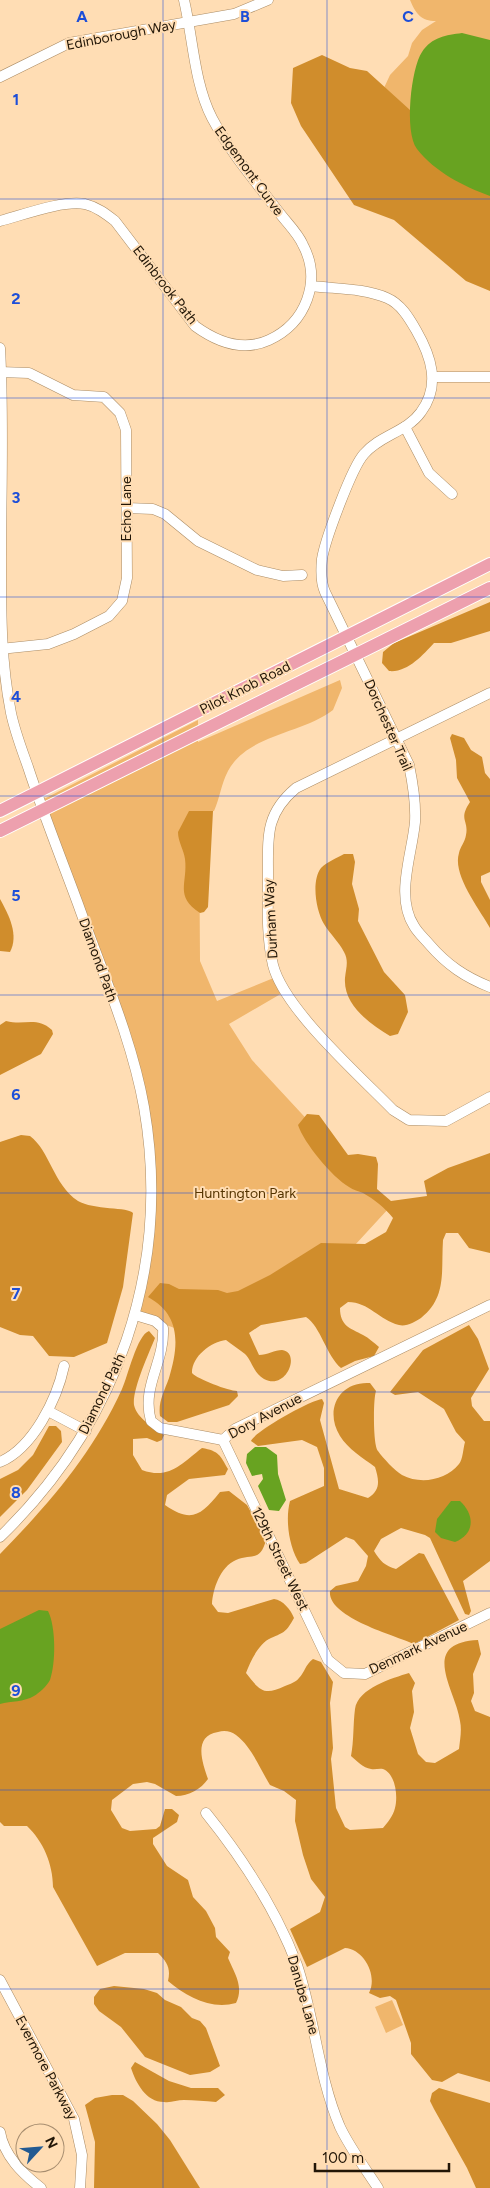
<svg xmlns="http://www.w3.org/2000/svg" width="490" height="2188" viewBox="0 0 490 2188" font-family="Figtree,sans-serif">
<rect width="100%" height="100%" fill="#ffddb4"/>
<g fill="#f0b66c">
<path d="M410,0H490V205L383,90L390,75L408,56L412,43L422,30L436,21C421,21 416,14 410,0Z"/>
<path d="M340,680L342,688L333,710C302,734 248,734 228,771C221,784 220,798 214,811L199,813L200,961L217,1001L276,977L284,992L229,1024L252,1060L389,1208L355,1245L180,1330L136,1314L149,1226L147,1141L126,1043L40,801L198,720V742Z"/>
<path d="M392,2000L403,2025L386,2033L375,2007Z"/>
</g>
<g fill="#d08d2c">
<path d="M322,55L350,68L367,71L410,110L436,148L490,189V291L466,281L394,220L354,205L301,126L291,103L293,68Z"/>
<path d="M490,602V631L451,643H434C423,655 407,673 389,671L382,663L383,652L394,643Z"/>
<path d="M452,734L464,738L471,750L482,757L485,773L490,779V872L481,876V882L490,900V928C480,910 452,875 459,853C460,847 465,842 466,835C469,820 458,820 470,802L457,778L456,760L450,738Z"/>
<path d="M189,811H213L208,907L204,912L200,913C174,896 188,883 185,859C184,850 178,842 178,832Z"/>
<path d="M344,854H353L355,862L352,884L359,909L358,921L384,972L405,995L408,1012L398,1034L390,1036C370,1024 343,1005 345,978C346,968 349,961 344,952C339,942 330,934 324,924C316,911 311,881 321,868C327,862 337,858 344,854Z"/>
<path d="M0,899C9,915 19,935 10,952L0,951Z"/>
<path d="M6,1021C25,1026 36,1016 52,1030L53,1034L41,1054L0,1075V1025Z"/>
<path d="M307,1114L319,1115L348,1155L358,1154L376,1157L378,1164L377,1189L391,1201L427,1196L424,1181L448,1168L490,1153V1253L469,1248L458,1233H446L443,1240C441,1272 447,1297 421,1318C415,1322 406,1327 399,1325C379,1320 369,1302 348,1302L340,1308C340,1326 350,1328 363,1335C369,1338 374,1343 379,1347L374,1356L355,1361L341,1368C326,1355 321,1327 306,1317L261,1325L249,1333L259,1355C267,1355 275,1350 282,1350C301,1352 287,1391 264,1379C254,1374 252,1361 245,1354C239,1349 232,1345 226,1340C211,1342 192,1356 192,1373C197,1379 229,1391 237,1391L238,1396L229,1405L177,1422H168L160,1416C158,1402 164,1392 169,1378C179,1345 181,1315 148,1297L160,1283L169,1284L179,1289L218,1290L227,1293L238,1291L270,1275L321,1243L365,1244L386,1232L393,1218C385,1208 374,1199 363,1193C359,1191 353,1190 349,1187C332,1177 304,1143 298,1125Z"/>
<path d="M21,1135L30,1136C50,1151 53,1184 78,1201C93,1210 129,1207 133,1213L123,1287L107,1343L74,1357L49,1356L33,1336L20,1335L0,1327V1142Z"/>
<path d="M469,1325L478,1339L489,1369L471,1398L472,1406L484,1421H490V1561L463,1581L471,1611L469,1615L465,1614L430,1538L425,1535L401,1528L381,1539L374,1551C380,1561 385,1566 396,1569L419,1553L424,1554L459,1620L414,1644C394,1635 327,1617 330,1591L336,1586L358,1581L366,1566L368,1556L354,1540L346,1537L306,1563L300,1564C289,1548 285,1520 290,1501L324,1486V1468L317,1447L302,1440L258,1446L251,1441C255,1431 311,1400 322,1399L324,1403L320,1420L339,1489L368,1498C381,1490 379,1480 375,1467C363,1458 348,1449 340,1436C324,1410 339,1381 370,1383L376,1391C373,1399 373,1446 378,1451C383,1458 395,1471 402,1475C421,1485 446,1480 459,1464C463,1459 463,1449 465,1442L456,1432L444,1409L418,1392L395,1395L390,1392L423,1350Z"/>
<path d="M149,1331L155,1338C149,1353 132,1390 134,1405C137,1419 154,1427 164,1435L162,1440L157,1442L147,1438L133,1439V1455L142,1470C169,1480 181,1464 202,1448C219,1451 220,1455 228,1469L225,1475L189,1479L167,1495L165,1505C191,1523 201,1516 220,1492L229,1491L247,1505L266,1540C260,1563 251,1553 236,1560C220,1567 213,1589 212,1604L218,1612L228,1613L274,1599C283,1600 291,1610 294,1618C286,1632 285,1632 271,1638C259,1643 250,1662 246,1673C260,1691 264,1696 285,1686C290,1684 296,1682 299,1678C305,1672 305,1665 313,1659L321,1662L333,1682L330,1703L333,1748L331,1759L336,1808L345,1827L350,1830L383,1828C388,1822 393,1816 395,1808C398,1797 396,1774 383,1769C379,1768 375,1770 371,1769C363,1768 357,1761 351,1756C354,1741 353,1724 355,1709C358,1688 393,1678 409,1673L415,1683L412,1691L414,1712L410,1728L418,1754L426,1762L435,1763L459,1749C460,1740 462,1730 460,1721C456,1690 418,1643 478,1640L481,1654L473,1674L474,1693L471,1701L475,1711L490,1717V2082L458,2073L442,2082L432,2080L411,2054V2043L396,2000L390,1996L380,1998L369,1993C378,1976 364,1949 345,1948L307,1967L290,1929L320,1912L325,1897L311,1879L303,1855L295,1821L296,1800L284,1791L270,1785C260,1769 252,1747 236,1735C231,1731 224,1730 218,1732C193,1736 202,1762 208,1779C201,1789 189,1796 176,1796L155,1784L147,1782L133,1784L112,1800L111,1810L122,1828L130,1831L156,1829L160,1826L165,1809H172L179,1815L177,1822L153,1838V1844L167,1866L188,1880L193,1897L206,1911L215,1928L216,1937L230,1952L228,1958C235,1974 244,1987 236,2003C211,2010 187,1997 168,1981C171,1968 167,1962 158,1953H125L97,1966L53,1887C53,1864 43,1841 27,1826H4L0,1822V1554C49,1504 93,1453 122,1389C128,1376 137,1335 149,1331Z"/>
<path d="M49,1426H56L61,1431L62,1442L27,1490L0,1517V1479L18,1470L33,1455Z"/>
<path d="M114,1986L144,1989L157,1993L165,2000L181,2007L192,2018L200,2021L206,2028L220,2066L210,2072L190,2075L145,2057L121,2027L99,2011L94,2004V1997L100,1989Z"/>
<path d="M135,2062L169,2081L191,2088H218L225,2095L216,2102C205,2101 194,2100 184,2100C177,2100 171,2103 164,2102C146,2102 136,2083 131,2068Z"/>
<path d="M439,2088L490,2103V2188H476L467,2168L434,2109L430,2101L432,2093Z"/>
<path d="M112,2095H123L133,2101L157,2124L170,2140L200,2188H94L95,2142L85,2105L95,2098Z"/>
</g>
<g fill="#68a321">
<path d="M462,33L490,40V196C463,186 435,172 417,149C404,132 411,68 422,52C432,37 446,35 462,33Z"/>
<path d="M255,1447H266L277,1455L278,1474L286,1500L279,1511L269,1510L258,1486L263,1479L262,1474L252,1476L246,1463L247,1454Z"/>
<path d="M451,1501H460C475,1515 475,1534 455,1542L441,1538L435,1532L437,1519Z"/>
<path d="M39,1610L48,1611C56,1627 56,1663 50,1680C47,1686 39,1693 34,1696C24,1702 11,1701 0,1704V1629Z"/>
</g>
<g fill="none" stroke-linecap="round" stroke-linejoin="round">
<defs>
<g id="minor">
<path d="M0,77L69,43L234,14L268,0"/>
<path d="M0,221C23,215 62,200 85,204C97,207 106,214 115,221L195,326C217,342 243,352 269,340C306,323 322,281 303,245C298,233 286,222 278,211C255,181 230,152 212,118C194,83 193,38 184,0"/>
<path d="M312,286C336,289 364,288 387,298C401,304 409,318 416,330C431,356 441,385 421,412C407,432 380,435 364,454C352,467 325,540 322,559C321,569 321,583 325,592L409,765C413,784 416,802 415,822C412,855 395,896 414,926C418,933 424,938 429,944C447,965 465,977 490,987"/>
<path d="M0,348C4,420 1,491 1,563C1,614 1,663 11,713C15,732 22,750 28,767C43,813 61,858 78,904C101,969 132,1039 144,1107C172,1269 117,1424 0,1537"/>
<path d="M0,372L29,373L73,395L104,397L120,413L126,430L127,578L122,601L109,616L74,634L48,644L0,649"/>
<path d="M433,377H490"/>
<path d="M405,427L429,473L452,494"/>
<path d="M127,508L153,509L165,514L198,541L257,570L283,576L302,575"/>
<path d="M490,693L296,788C265,814 268,837 268,874C268,904 266,935 273,965C284,1009 359,1075 393,1110L409,1120L446,1121L490,1097"/>
<path d="M135,1315L155,1321L163,1328C165,1362 141,1386 151,1421L160,1428L223,1440L235,1429L490,1305"/>
<path d="M48,1411L86,1431"/>
<path d="M223,1440L328,1660L344,1673L365,1674L490,1613"/>
<path d="M0,1462C33,1448 57,1399 64,1366"/>
<path d="M206,1813C243,1859 276,1909 297,1965C315,2018 318,2076 340,2127C350,2148 365,2168 378,2188"/>
<path d="M0,1980L74,2119L82,2155L80,2188"/>
<path d="M0,2132C4,2156 23,2174 41,2188"/>
</g>
<g id="major">
<path d="M0,811L490,564"/>
<path d="M0,831L490,588"/>
</g>
</defs>
<use href="#minor" stroke="#ab8c65" stroke-width="11"/>
<use href="#major" stroke="#fff" stroke-width="14"/>
<use href="#minor" stroke="#fff" stroke-width="10"/>
<use href="#major" stroke="#eda0ae" stroke-width="12"/>
</g>
<path fill="none" stroke="#1d4ed8" stroke-width="1" stroke-opacity="0.55" d="M163,0V2188M327,0V2188M0,199H490M0,398H490M0,597H490M0,796H490M0,995H490M0,1193H490M0,1392H490M0,1591H490M0,1790H490M0,1989H490"/>
<g text-anchor="middle" dominant-baseline="central" stroke-width="4" stroke-linejoin="round" paint-order="stroke">
<g font-size="14" fill="#221607" stroke="#ffddb4">
<text transform="translate(121 35) rotate(-11)">Edinborough Way</text>
<text transform="translate(249 171) rotate(54)">Edgemont Curve</text>
<text transform="translate(165 285) rotate(52)">Edinbrook Path</text>
<text transform="translate(126 509) rotate(-90)">Echo Lane</text>
<text transform="translate(245 688) rotate(-27)">Pilot Knob Road</text>
<text transform="translate(388 725) rotate(66)">Dorchester Trail</text>
<text transform="translate(271 919) rotate(-93)">Durham Way</text>
<text transform="translate(98 960) rotate(70)">Diamond Path</text>
<text transform="translate(102 1394) rotate(-64)">Diamond Path</text>
<text transform="translate(265 1416) rotate(-28)">Dory Avenue</text>
<text transform="translate(280 1559) rotate(64)">129th Street West</text>
<text transform="translate(418 1648) rotate(-25)">Denmark Avenue</text>
<text transform="translate(303 1995) rotate(74)">Danube Lane</text>
<text transform="translate(46 2068) rotate(62)">Evermore Parkway</text>
</g>
<g font-size="14" fill="#553400" stroke="#ffddb4">
<text x="245" y="1193">Huntington Park</text>
</g>
</g>
<g font-size="16" text-anchor="middle" font-weight="bold" fill="#1d4ed8" stroke="#ffddb4" stroke-width="4" stroke-linejoin="round" paint-order="stroke">
<text x="82" y="22">A</text>
<text x="245" y="22">B</text>
<text x="408" y="22">C</text>
<text x="16" y="105">1</text>
<text x="16" y="304">2</text>
<text x="16" y="503">3</text>
<text x="16" y="702">4</text>
<text x="16" y="901">5</text>
<text x="16" y="1100">6</text>
<text x="16" y="1299">7</text>
<text x="16" y="1498">8</text>
<text x="16" y="1696">9</text>
</g>
<g transform="translate(40 2148) rotate(64)"><circle r="24" fill="#ffddb4" stroke="#a78d6f"/>
<path d="M0-4L9 19L0 12L-9 19Z" fill="#235a92"/>
<text y="-8" font-size="14" font-weight="bold" text-anchor="middle" fill="#221607">N</text>
</g>
<path d="M315 2163v8h134v-8" fill="none" stroke="#221607" stroke-width="2.5"/>
<text x="322" y="2163" font-size="15" fill="#221607" stroke="#ffddb4" stroke-width="4" paint-order="stroke">100 m</text>
</svg>
